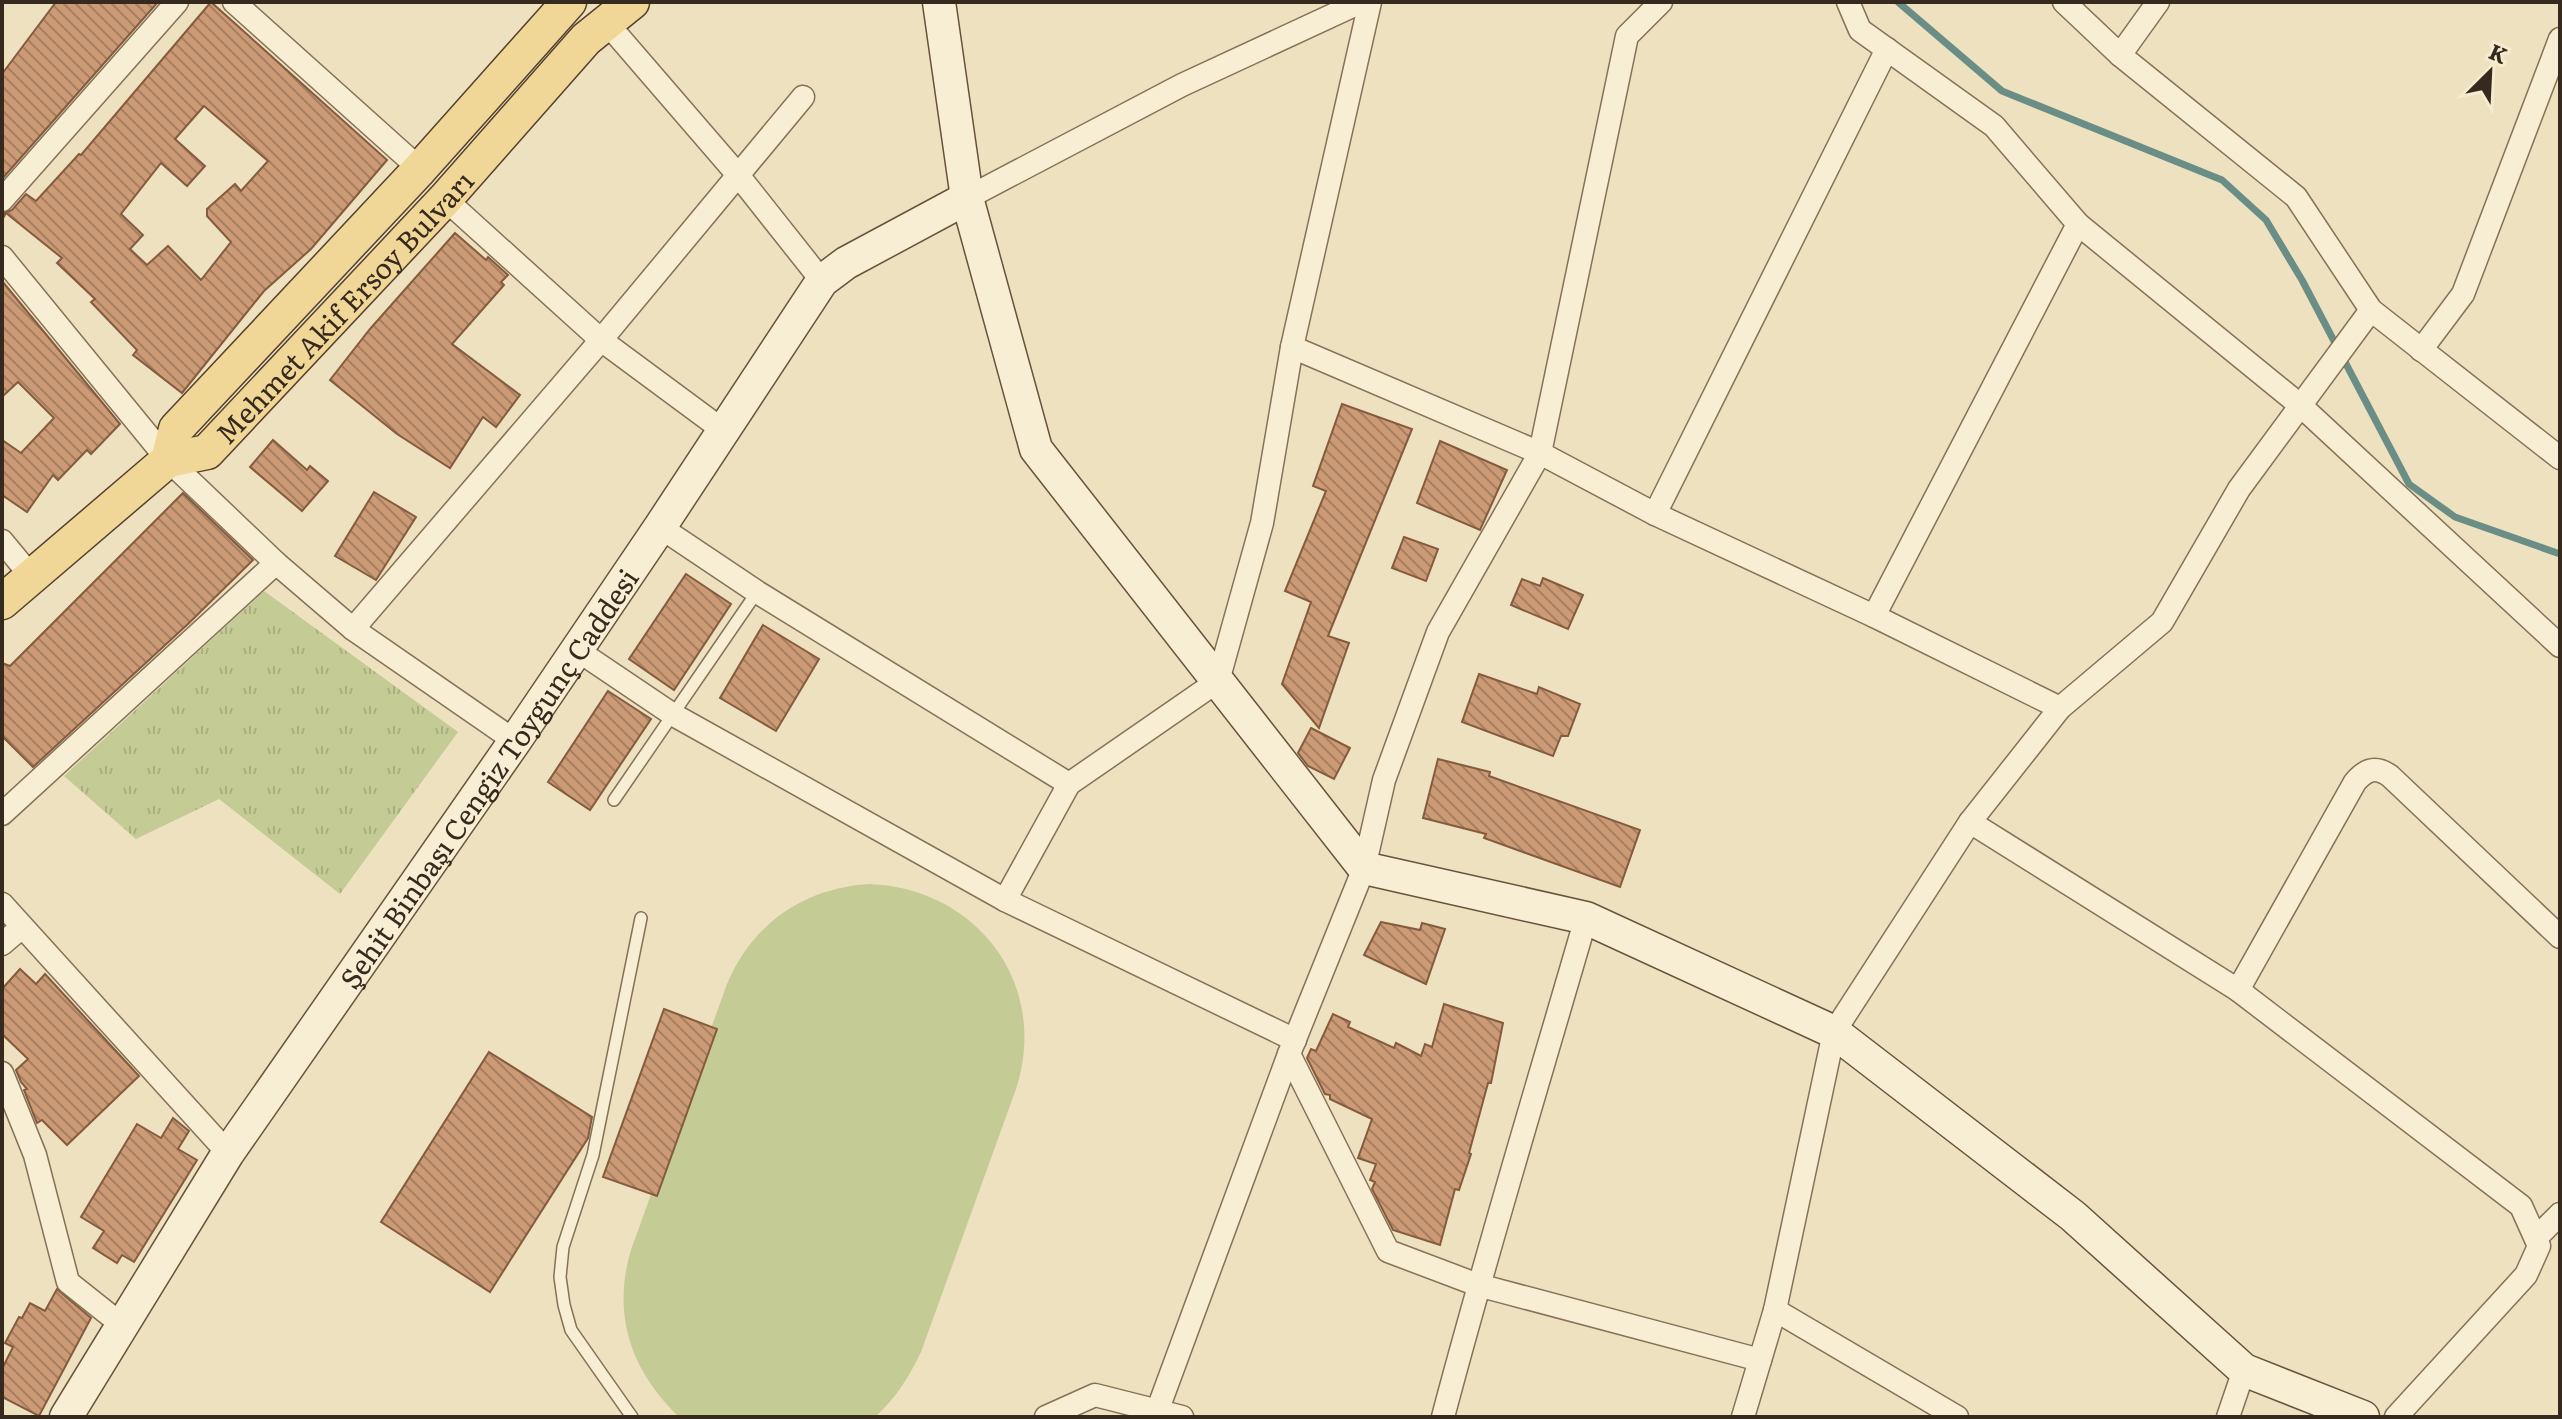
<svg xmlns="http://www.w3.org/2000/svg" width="2562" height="1419" viewBox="0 0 2562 1419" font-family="Literata,serif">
<defs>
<pattern id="grass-tufts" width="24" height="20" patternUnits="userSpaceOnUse" patternTransform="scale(2)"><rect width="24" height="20" fill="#c4cb94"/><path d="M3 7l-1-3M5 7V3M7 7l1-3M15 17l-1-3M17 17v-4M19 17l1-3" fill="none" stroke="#a9ae7f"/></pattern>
<pattern id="building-back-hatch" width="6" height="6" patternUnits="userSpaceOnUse" patternTransform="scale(2)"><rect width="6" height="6" fill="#cc9b76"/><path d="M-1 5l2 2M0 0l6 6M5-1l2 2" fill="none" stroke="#a67e60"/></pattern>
</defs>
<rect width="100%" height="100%" fill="#ede1c0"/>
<path fill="url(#grass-tufts)" d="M264,591L458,732L340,894L219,799L136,839L64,776Z"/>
<path fill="#c4cb94" d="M869,884C977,888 1050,984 1016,1089L921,1352C909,1377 896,1398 875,1417H679C630,1370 611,1313 632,1247L727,984C752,924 804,888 869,884Z"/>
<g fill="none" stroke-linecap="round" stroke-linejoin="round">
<path stroke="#6a8d85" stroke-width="7" d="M1898,2L2002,91L2222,180L2266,220L2302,280L2409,484L2455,517L2560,554"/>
</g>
<g fill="url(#building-back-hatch)" stroke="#855b3e" stroke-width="2" fill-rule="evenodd">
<path d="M56,2H158L2,179V74Z"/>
<path d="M211,2L387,160L311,249L264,291L182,393L133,355L137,350L91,302L95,299L57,263L62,258L6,213L2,220V214L12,210L26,194L36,201L79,154L81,155ZM204,106L268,161L241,191L235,184L207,209V216L231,242L201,280L168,246L147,265L130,249L143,235L121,214L161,163L187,186L205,166L175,139Z"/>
<path d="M455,233L486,260L488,257L508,275L501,282L504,285L452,344L520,395L496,427L483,417L450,468L397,434L330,380L370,329Z"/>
<path d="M2,281L120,424L91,454L87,450L58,480L53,475L27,512L2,495V440L21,453L54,418L18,382L2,397Z"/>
<path d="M1342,404L1412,429L1328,636L1349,643L1319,728L1282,684L1311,602L1285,591L1326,491L1313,486Z"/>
<path d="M273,440L307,470L310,466L328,481L302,511L250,467Z"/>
<path d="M1440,441L1507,470L1480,530L1417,503Z"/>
<path d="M374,492L416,517L376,580L335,556Z"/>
<path d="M183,493L253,560L189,623L33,767L2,736V663L10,666Z"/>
<path d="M1404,537L1438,549L1426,581L1392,568Z"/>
<path d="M686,574L731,604L674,690L629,659Z"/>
<path d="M1543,578L1583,595L1568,629L1511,605L1522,579L1540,586Z"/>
<path d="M763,625L819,659L776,731L720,698Z"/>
<path d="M1479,674L1537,694L1539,687L1580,704L1568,736H1561L1553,756L1462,722Z"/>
<path d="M608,691L651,719L590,810L548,782Z"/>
<path d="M1311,728L1350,748L1334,779L1308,766L1298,753Z"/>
<path d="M1438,759L1490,772L1489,776L1640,830L1620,887L1484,838L1486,834L1423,818Z"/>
<path d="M1381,922L1420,930L1422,923L1445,929L1426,984L1364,955Z"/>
<path d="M20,969L36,984L45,974L139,1076L67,1145L42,1120L37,1123L24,1090L27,1089L21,1082L16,1070L28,1059L2,1034V989Z"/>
<path d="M1444,1004L1503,1023L1491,1083H1488L1469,1153L1471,1154L1459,1190L1455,1189L1440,1245L1393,1230L1372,1189L1375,1182L1370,1180L1376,1164L1358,1158L1372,1119L1330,1099V1095L1325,1094L1307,1058L1311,1049L1316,1051L1333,1014L1350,1022L1348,1027L1394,1048L1396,1043L1421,1056L1425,1044L1432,1047Z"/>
<path d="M664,1009L717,1029L657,1196L603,1177Z"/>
<path d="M489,1052L592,1117L588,1138L490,1292L381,1222Z"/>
<path d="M173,1118L189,1131L178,1149L197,1160L134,1262L122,1255L117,1263L93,1248L104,1231L81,1217L137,1124L161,1138Z"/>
<path d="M57,1289L91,1318L39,1416L2,1397V1369L13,1347L5,1343L19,1317L22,1318L30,1303L45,1311Z"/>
</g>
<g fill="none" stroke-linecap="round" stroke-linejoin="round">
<defs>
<g id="lane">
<path d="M614,800L757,592"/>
<path d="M632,1417L571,1330L564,1305L560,1277L563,1247L593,1155L641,918"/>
</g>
<g id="street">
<path d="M234,2L420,169"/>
<path d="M1848,2L1860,30L1994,126L2078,224L2301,406L2560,646"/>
<path d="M2064,2L2120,55L2296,197L2371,310L2560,458"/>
<path d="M606,22L738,175L822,281"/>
<path d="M2120,55L2158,2"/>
<path d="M967,198L1182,85L1361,2"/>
<path d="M445,199L601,340L724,431"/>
<path d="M2,200L177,2"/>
<path d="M2,257L168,460L276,563L353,629L515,741"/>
<path d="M1292,347L1540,453L1655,514L1874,616L2060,708L2162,622L2239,489L2371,310"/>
<path d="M2421,350L2463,294L2560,39"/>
<path d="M1655,514L1887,49"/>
<path d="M660,527L757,592L1069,784"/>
<path d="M2,541L31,576"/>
<path d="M1874,616L2078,224"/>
<path d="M353,629L601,340L803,97"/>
<path d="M577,650L672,714L1005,900L1295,1040"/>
<path d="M2,814L276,563"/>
<path d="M1970,822L2238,990L2521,1206L2539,1246L2526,1275L2396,1417"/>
<path d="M1005,900L1069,784L1218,681L1262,523L1292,347L1370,2"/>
<path d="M2,904L228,1153"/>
<path d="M2,944L22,927"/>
<path d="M2238,990L2355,782C2366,769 2376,766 2390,776L2560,937"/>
<path d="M1289,1054L1388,1251L1478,1285L1760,1360"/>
<path d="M2,1073L35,1155L68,1282L122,1325"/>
<path d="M2536,1238L2560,1214"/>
<path d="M1775,1310L1957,1417"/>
<path d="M1046,1417L1095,1395L1182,1417"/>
<path d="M1155,1417L1289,1054L1364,868L1384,780L1438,632L1540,453L1627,36L1661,2"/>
<path d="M1443,1417C1487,1250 1538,1084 1586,918"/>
<path d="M1743,1417L1775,1310L1834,1032L1970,822L2060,708"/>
<path d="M2228,1417L2244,1370"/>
</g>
<g id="secondary">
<path d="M939,2L967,198L1036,449L1364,868L1586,918L1834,1032L2073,1216L2244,1370L2363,1417"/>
<path id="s1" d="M66,1417L228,1153L515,741L660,527L822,281L846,263L967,198"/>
</g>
<g id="primary">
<path d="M168,460L176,429L420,169L569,2"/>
<path id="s2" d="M2,602L168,460L207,452L445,199L586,39L632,2"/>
</g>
</defs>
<use href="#lane" stroke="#867158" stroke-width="14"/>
<use href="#street" stroke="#867158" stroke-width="25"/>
<use href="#secondary" stroke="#68523b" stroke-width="35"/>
<use href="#primary" stroke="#54402d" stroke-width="37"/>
<use href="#lane" stroke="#f8eed3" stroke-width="11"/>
<use href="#street" stroke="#f8eed3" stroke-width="22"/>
<use href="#secondary" stroke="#f8eed3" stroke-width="32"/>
<use href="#primary" stroke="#f1d797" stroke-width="34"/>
</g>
<g text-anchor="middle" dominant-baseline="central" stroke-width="7" stroke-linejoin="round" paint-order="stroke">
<g font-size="28" fill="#36291d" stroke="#f5ebcf">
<text stroke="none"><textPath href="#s2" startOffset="458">Mehmet Akif Ersoy Bulvarı</textPath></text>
<text stroke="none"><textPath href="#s1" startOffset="766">Şehit Binbaşı Cengiz Toygunç Caddesi</textPath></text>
</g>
</g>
<rect width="2562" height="1419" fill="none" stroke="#36291d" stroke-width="8"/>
<g transform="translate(2490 72) rotate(24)" stroke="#f5ebcf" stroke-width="6" paint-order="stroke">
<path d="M0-6L14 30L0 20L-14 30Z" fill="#36291d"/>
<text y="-12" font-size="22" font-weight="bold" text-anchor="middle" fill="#36291d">K</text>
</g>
</svg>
